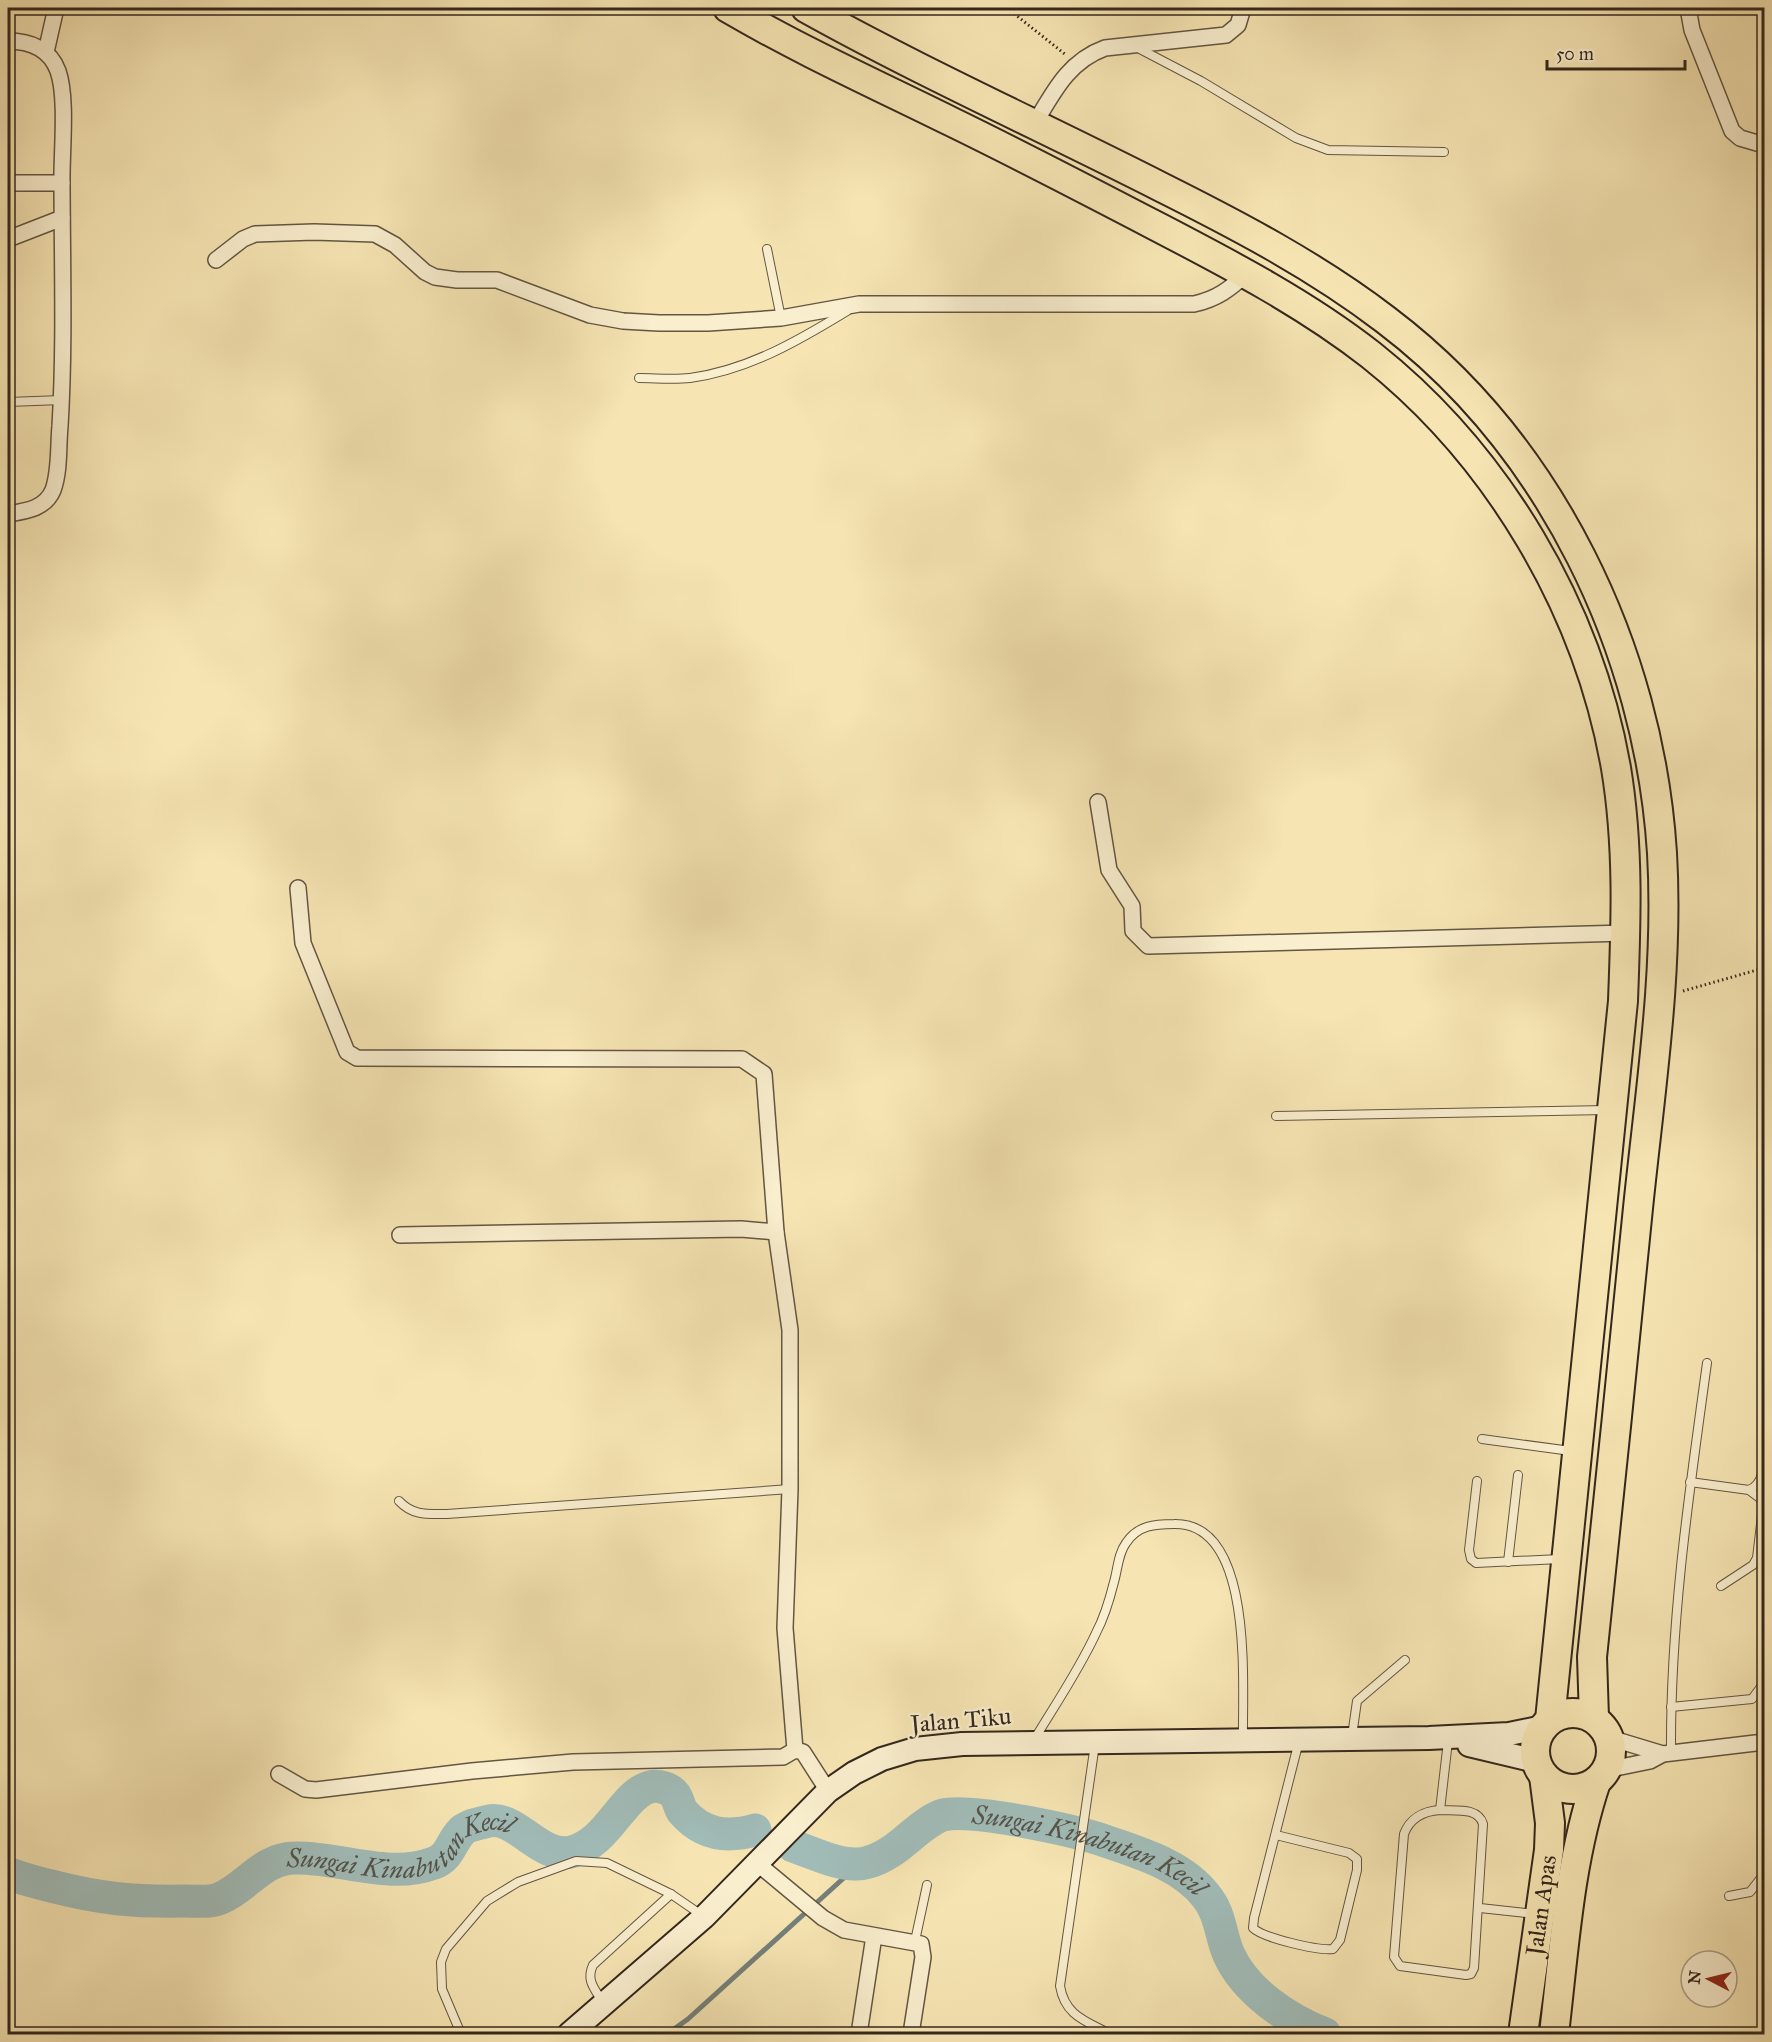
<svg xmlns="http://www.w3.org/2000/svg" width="1772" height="2042" viewBox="0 0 1772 2042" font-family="'IM FELL Great Primer',serif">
<rect width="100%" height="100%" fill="#f6e5b3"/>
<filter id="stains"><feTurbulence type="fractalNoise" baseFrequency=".00333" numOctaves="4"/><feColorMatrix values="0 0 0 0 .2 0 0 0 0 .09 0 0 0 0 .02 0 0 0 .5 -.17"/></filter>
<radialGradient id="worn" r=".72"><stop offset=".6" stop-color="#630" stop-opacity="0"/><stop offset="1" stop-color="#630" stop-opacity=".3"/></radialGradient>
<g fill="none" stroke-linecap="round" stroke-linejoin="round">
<path stroke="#75807a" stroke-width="5" d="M667,2034L688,2019L857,1866"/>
<g stroke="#a1bcb8" stroke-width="33">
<path id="s1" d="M793,1846C842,1864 862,1878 906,1840C917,1831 930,1819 943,1815C972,1808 1078,1831 1108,1842C1143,1854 1183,1866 1206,1896C1221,1914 1220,1935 1229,1955C1246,1992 1288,2020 1325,2034"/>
<path id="s2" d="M8,1873C21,1879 36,1882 51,1886C102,1899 133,1902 185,1901C196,1901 211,1903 221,1898C248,1886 263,1858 295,1858C340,1857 389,1880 434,1863C449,1858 451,1843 460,1833C465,1826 480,1823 489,1821C517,1816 540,1859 571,1852C608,1844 622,1794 650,1787C658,1785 670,1788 675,1795C678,1799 679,1806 682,1811C702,1835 727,1838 755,1830"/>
</g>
<defs>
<g id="lane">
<path d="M1136,47L1201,81L1296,138L1328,150L1444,152"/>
<path d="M767,249L781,318"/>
<path d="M639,378C655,378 673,380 690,378C748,370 798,341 847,311"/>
<path d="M8,402L62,400"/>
<path d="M1276,1116L1607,1110"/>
<path d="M1482,1439L1571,1451"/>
<path d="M1477,1481L1469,1550L1471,1559L1476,1563L1560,1559"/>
<path d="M1690,1482L1749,1490C1767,1482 1763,1460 1764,1442"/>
<path d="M399,1501C413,1516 428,1514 447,1514L790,1489"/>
<path d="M1508,1562L1518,1475"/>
<path d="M1721,1586L1753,1565L1757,1558L1763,1507L1761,1499L1749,1490"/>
<path d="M1671,1707L1752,1699L1764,1683"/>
<path d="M1352,1736L1357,1701L1405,1660"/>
<path d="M1034,1740C1055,1705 1079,1670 1096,1633C1104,1618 1110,1598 1114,1582C1118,1568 1118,1554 1126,1543C1138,1525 1155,1524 1174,1524C1255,1522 1242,1686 1243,1738"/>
<path d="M1095,1744L1060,1986C1065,2016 1086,2021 1110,2034"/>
<path d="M1671,1754C1670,1623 1689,1493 1707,1363"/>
<path d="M1440,1810C1456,1811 1478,1807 1483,1824L1474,1968L1471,1974L1466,1975L1400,1966L1394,1957L1404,1834C1410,1818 1424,1811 1440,1810Z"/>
<path d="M1440,1810L1448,1741"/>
<path d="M1276,1835L1349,1853L1357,1859V1870L1340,1940L1333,1949C1319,1951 1263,1938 1253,1928L1254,1918L1299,1741"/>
<path d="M1729,1896L1750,1892L1764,1874"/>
<path d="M1480,1908L1535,1914"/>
<path d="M915,1941L927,1885"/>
<path d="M602,2001C594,1988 586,1980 593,1965L671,1894"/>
<path d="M461,2034L442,1989L441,1962L446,1949L487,1901L518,1882L576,1861L607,1863L671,1894L703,1916"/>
</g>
<g id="street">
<path d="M1688,8L1692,30L1732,131L1740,138L1764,145"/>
<path d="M8,41C30,41 50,49 58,71C67,96 62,148 62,176C62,259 65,343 60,426C58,447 60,471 53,490C45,509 26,511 8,514"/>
<path d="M46,52L56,8"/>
<path d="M1035,123C1054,91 1069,61 1105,48L1226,35L1238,25L1243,8"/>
<path d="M8,183H62"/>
<path d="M8,239L62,218"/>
<path d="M216,260L243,239L255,234L314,232L375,234L395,245L425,272L435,277L457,280H497L590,315L623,321L659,323H708L781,318L859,304H1194C1217,299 1230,289 1247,273"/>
<path d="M1098,802L1109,870L1132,906L1133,931L1148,946L1626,933"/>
<path d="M298,888L303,943L347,1052L357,1058L742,1059L764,1074L776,1232L790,1330V1489L785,1628L795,1750"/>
<path d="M400,1235L741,1229L776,1232"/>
<path d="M1610,1738L1663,1754"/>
<path d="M1606,1770L1650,1761L1663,1754L1764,1742"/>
<path d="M279,1774L305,1789L316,1790L472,1771L573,1762L783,1757L795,1750L803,1752L828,1791"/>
<path d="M758,1864L823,1918L844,1930L921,1944L923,1957L911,2034"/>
<path d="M859,2034L874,1936"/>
</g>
<g id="secondary">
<path d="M1469,1745L1536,1761"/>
<path d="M569,2034L704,1917L828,1791L854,1773L882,1759L915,1749L962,1744L1429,1738L1509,1734L1543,1727"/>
</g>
<g id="highway">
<path d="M728,8C800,50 875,84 950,121C1020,155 1089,191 1158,227C1231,265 1306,304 1371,355C1498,456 1588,608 1616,768C1629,846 1626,923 1623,1001L1550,1720"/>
<path d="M806,8C921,72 1043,127 1161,187C1239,226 1317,267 1386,320C1551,445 1649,649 1662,853C1669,971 1650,1091 1638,1208C1623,1358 1608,1507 1592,1657L1594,1718"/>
<circle cx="1573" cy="1751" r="38"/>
<path id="s3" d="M1523,2034L1549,1850L1550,1823L1544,1776"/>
<path d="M1554,2034C1564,1950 1569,1862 1596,1782"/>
</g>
</defs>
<use href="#lane" stroke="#645642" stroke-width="10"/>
<use href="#street" stroke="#645642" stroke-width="18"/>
<use href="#secondary" stroke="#34271d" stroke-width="26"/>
<use href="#highway" stroke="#34271d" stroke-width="32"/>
<g stroke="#34271d" stroke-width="3" stroke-dasharray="1.5 3" stroke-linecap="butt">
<path d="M1007,8L1066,55"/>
<path d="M1683,991L1764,968"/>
</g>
<use href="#lane" stroke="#f9eece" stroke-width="8"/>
<use href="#street" stroke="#f9eece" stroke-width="15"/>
<use href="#secondary" stroke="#f9eece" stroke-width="22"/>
<use href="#highway" stroke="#f6e5b3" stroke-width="28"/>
</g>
<g text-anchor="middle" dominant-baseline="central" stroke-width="4.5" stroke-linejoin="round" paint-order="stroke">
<g font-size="24" fill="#34271d" stroke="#f9eece">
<text transform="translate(961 1720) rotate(-5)">Jalan Tiku</text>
<text stroke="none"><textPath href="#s3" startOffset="130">Jalan Apas</textPath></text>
</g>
<g font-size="26" font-style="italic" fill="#55544c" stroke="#f9eece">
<text stroke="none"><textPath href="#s2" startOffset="417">Sungai Kinabutan Kecil</textPath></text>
<text stroke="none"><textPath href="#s1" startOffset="320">Sungai Kinabutan Kecil</textPath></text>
</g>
</g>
<rect width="1772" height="2042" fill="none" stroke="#f6e5b3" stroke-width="30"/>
<rect x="9" y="9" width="1754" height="2024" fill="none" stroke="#34271d" stroke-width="3"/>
<rect x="15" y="15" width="1742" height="2012" fill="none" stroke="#34271d" stroke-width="1.5"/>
<g transform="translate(1709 1979) rotate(277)"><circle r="28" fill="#f9eece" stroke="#aa9e87" stroke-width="1.5"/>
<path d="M0-4.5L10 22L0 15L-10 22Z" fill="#8f2418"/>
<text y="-9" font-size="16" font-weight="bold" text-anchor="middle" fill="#34271d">N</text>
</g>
<path d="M1547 60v9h138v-9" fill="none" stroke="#34271d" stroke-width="3"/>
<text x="1556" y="60" font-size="18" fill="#34271d" stroke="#f9eece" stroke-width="4.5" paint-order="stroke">50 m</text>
<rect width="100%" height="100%" filter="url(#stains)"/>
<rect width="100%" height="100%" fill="url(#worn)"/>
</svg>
